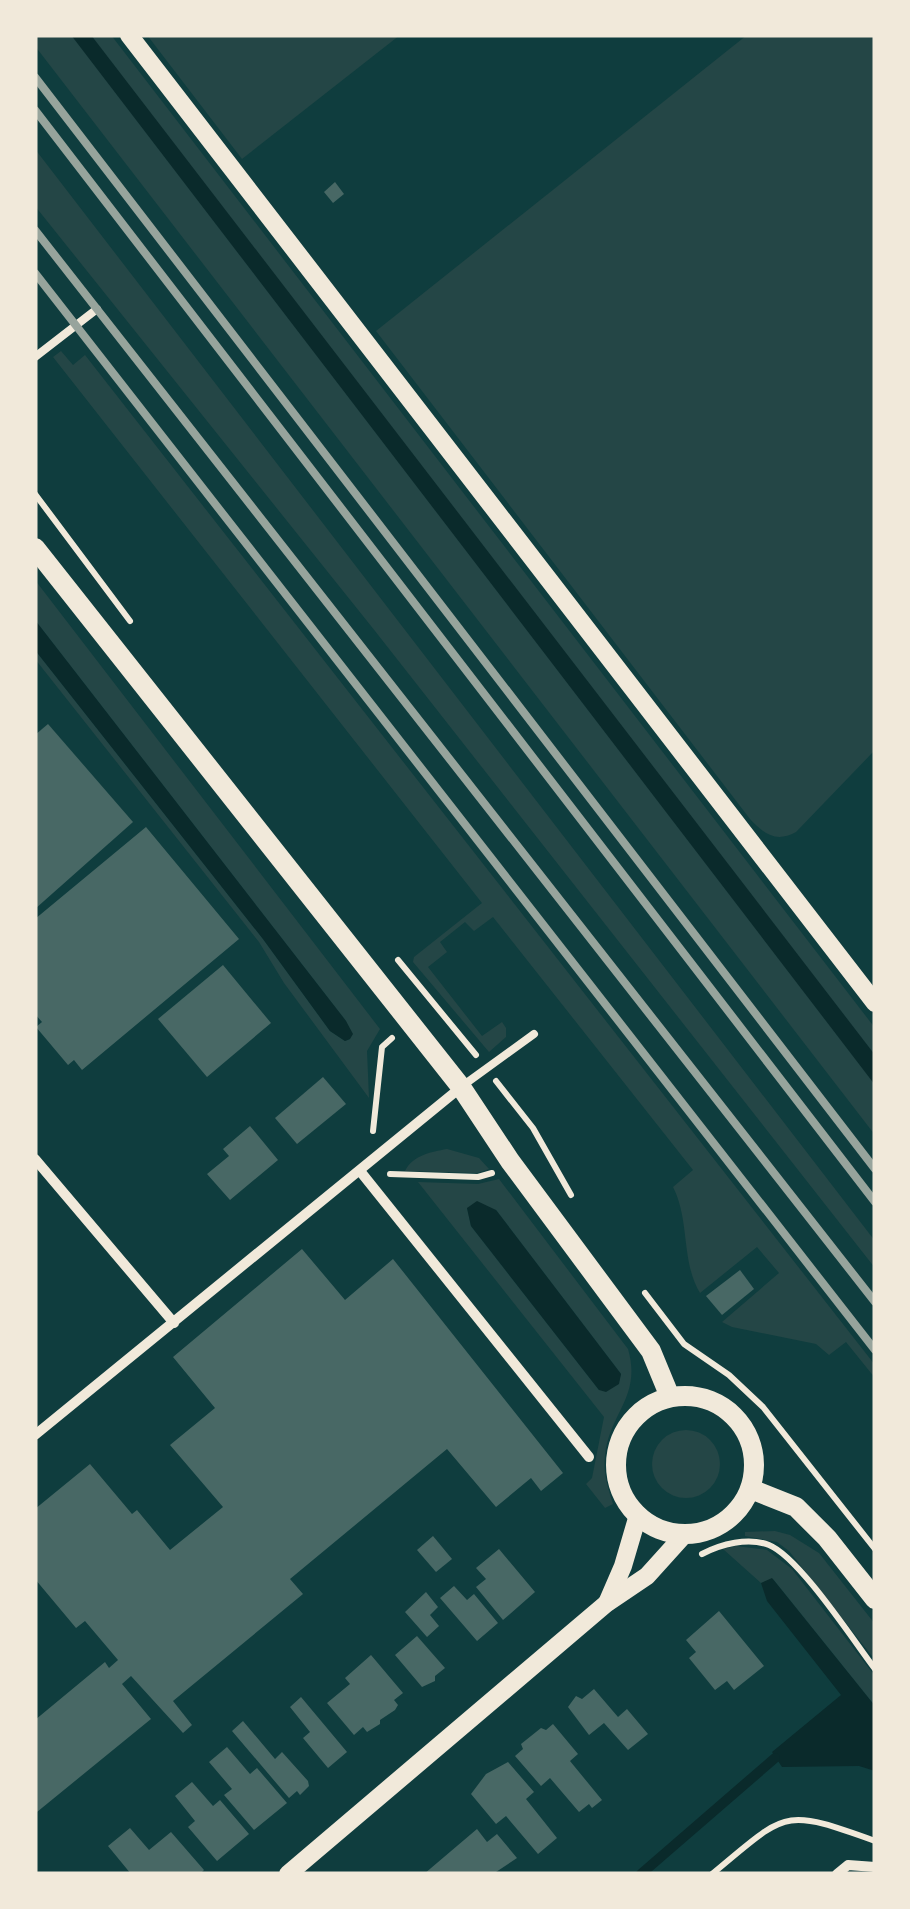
<svg xmlns="http://www.w3.org/2000/svg" width="910" height="1909" viewBox="0 0 910 1909" font-family="Manrope,sans-serif">
<rect width="100%" height="100%" fill="#0f3d3e"/>
<g fill="#244646" fill-rule="evenodd">
<path d="M35,35H111L875,1028V1135L35,46Z"/>
<path d="M147,35H400L242,159Z"/>
<path d="M747,35H875V750L796,832C776,843 764,834 750,819L376,331Z"/>
<path d="M35,149L875,1241V1268L375,631L35,206Z"/>
<path d="M61,351L73,365L85,355L875,1365V1378L846,1342L829,1355L816,1344L732,1327L722,1322L779,1273L757,1247L700,1293C681,1262 690,1220 673,1187L693,1170L493,917L474,931L465,922L440,942L447,952L428,967L482,1036L502,1022L506,1028V1037L489,1052L413,962L414,957L482,903L53,357Z"/>
<path d="M35,580L380,1029L367,1051L369,1098L284,983L259,942L35,659V650L263,939L330,1031L345,1041L350,1039L346,1021L35,620Z"/>
<path d="M447,1149L479,1158L489,1169L477,1173L405,1171C413,1155 431,1152 447,1149Z"/>
<path d="M499,1179L628,1349C642,1397 609,1413 605,1456C603,1473 608,1488 613,1504L605,1508L586,1484L592,1478L604,1417L418,1182L478,1184ZM467,1208L496,1210L621,1374L618,1384L599,1390L471,1226Z"/>
<circle cx="686" cy="1464" r="34"/>
<path d="M775,1531L790,1535L819,1553L875,1624V1660L789,1551L777,1542L745,1536V1532Z"/>
<path d="M736,1546L767,1550L792,1569L875,1676V1706L773,1579L761,1583L723,1549Z"/>
</g>
<g fill="#0a2a2b">
<path d="M71,35H91L875,1055V1085Z"/>
<path d="M35,620L346,1021L353,1034L350,1039L345,1041L330,1031L263,939L35,650Z"/>
<path d="M477,1201L496,1210L621,1374L619,1384L606,1392L599,1390L471,1226L467,1208Z"/>
<path d="M772,1578L875,1706V1771L859,1766L782,1767L772,1752L841,1695L767,1601L761,1583Z"/>
</g>
<g fill="none" stroke-linecap="round" stroke-linejoin="round">
<path stroke="#0a2a2b" stroke-width="10" d="M641,1874L775,1758"/>
</g>
<g fill="#486865">
<path d="M335,182L344,194L333,203L324,192Z"/>
<path d="M48,724L133,822L35,909V735Z"/>
<path d="M146,827L239,939L82,1070L74,1060L68,1065L36,1027L42,1022L35,1014V919Z"/>
<path d="M223,965L271,1023L207,1077L158,1019Z"/>
<path d="M323,1077L346,1104L297,1144L275,1118Z"/>
<path d="M250,1126L278,1160L230,1200L207,1174L229,1156L223,1149Z"/>
<path d="M302,1249L345,1300L393,1259L563,1473L541,1491L531,1478L496,1507L447,1449L290,1579L303,1594L173,1701L192,1725L183,1733L131,1676L122,1684L151,1719L37,1812L35,1720L105,1662L109,1668L118,1660L85,1621L76,1628L35,1579V1509L90,1464L132,1514L137,1510L170,1550L223,1507L170,1445L215,1408L173,1357Z"/>
<path d="M740,1270L754,1289L722,1315L706,1296Z"/>
<path d="M433,1536L452,1559L436,1572L417,1550Z"/>
<path d="M499,1549L535,1592L503,1620L476,1587L486,1579L476,1568Z"/>
<path d="M454,1586L467,1600L474,1594L498,1623L477,1641L440,1598Z"/>
<path d="M426,1592L438,1607L430,1615L439,1626L427,1637L405,1612Z"/>
<path d="M719,1611L764,1666L734,1690L727,1681L715,1690L689,1658L696,1652L686,1640Z"/>
<path d="M417,1636L445,1668L435,1676V1681L422,1687L395,1655Z"/>
<path d="M371,1655L403,1693L394,1700L398,1705L395,1710L380,1720V1724L367,1732L363,1727L354,1735L327,1703L350,1684L345,1678Z"/>
<path d="M594,1689L618,1717L627,1709L648,1734L628,1750L604,1723L589,1735L568,1707L576,1696L582,1699Z"/>
<path d="M301,1697L347,1752L328,1768L303,1738L310,1732L290,1707Z"/>
<path d="M243,1721L275,1759L282,1752L308,1781L309,1786L300,1795L297,1791L289,1798L232,1731Z"/>
<path d="M553,1724L578,1754L570,1761L602,1800L592,1808L589,1804L579,1812L550,1778L541,1786L515,1756L523,1749L521,1744L541,1728L546,1730Z"/>
<path d="M227,1747L250,1774L257,1768L287,1803L254,1830L224,1795L232,1789L209,1762Z"/>
<path d="M508,1762L534,1792L526,1799L557,1838L538,1854L506,1816L496,1824L471,1794L486,1774Z"/>
<path d="M192,1782L213,1806L220,1800L249,1834L217,1861L188,1827L195,1821L175,1796Z"/>
<path d="M130,1828L149,1850L171,1832L204,1870L200,1874H131L108,1846Z"/>
<path d="M477,1829L487,1842L497,1834L517,1858L493,1874H424Z"/>
</g>
<g fill="none" stroke-linecap="round" stroke-linejoin="round">
<g stroke="#f1e9da" stroke-width="6">
<path d="M35,494L130,621"/>
<path d="M398,960L476,1055"/>
<path d="M496,1081L533,1128L571,1195"/>
<path d="M373,1131L382,1047L392,1038"/>
<path d="M390,1174L478,1177L492,1173"/>
<path d="M645,1293L684,1344L729,1375L763,1407L875,1549"/>
<path d="M702,1554C721,1544 748,1537 769,1545C799,1557 853,1640 875,1669"/>
<path d="M712,1874C787,1812 781,1807 875,1841"/>
</g>
<g stroke="#f1e9da" stroke-width="8">
<path d="M35,357L97,309"/>
<path d="M465,1084L534,1034"/>
</g>
<g stroke="#f1e9da" stroke-width="10">
<path d="M35,1159L174,1323"/>
<path d="M360,1171L589,1457"/>
<path d="M35,1435L460,1088"/>
<path d="M837,1874L848,1865L875,1867"/>
</g>
<g stroke="#f1e9da" stroke-width="18">
<path d="M129,35L875,1003"/>
<path d="M607,1603L623,1566L638,1515"/>
<path d="M288,1874L607,1603L647,1576L684,1535"/>
</g>
<g stroke="#f1e9da" stroke-width="20">
<path d="M35,548L461,1087L510,1161L651,1351L670,1397"/>
<circle cx="685" cy="1465" r="69"/>
<path d="M751,1489L796,1507L827,1538L875,1599"/>
</g>
<g stroke="#97a49c" stroke-width="8">
<path d="M35,77L875,1169"/>
<path d="M35,110L875,1202"/>
<path d="M35,230L875,1302"/>
<path d="M35,273L875,1350"/>
</g>
</g>
<rect width="910" height="1909" fill="none" stroke="#f1e9da" stroke-width="75"/>
</svg>
